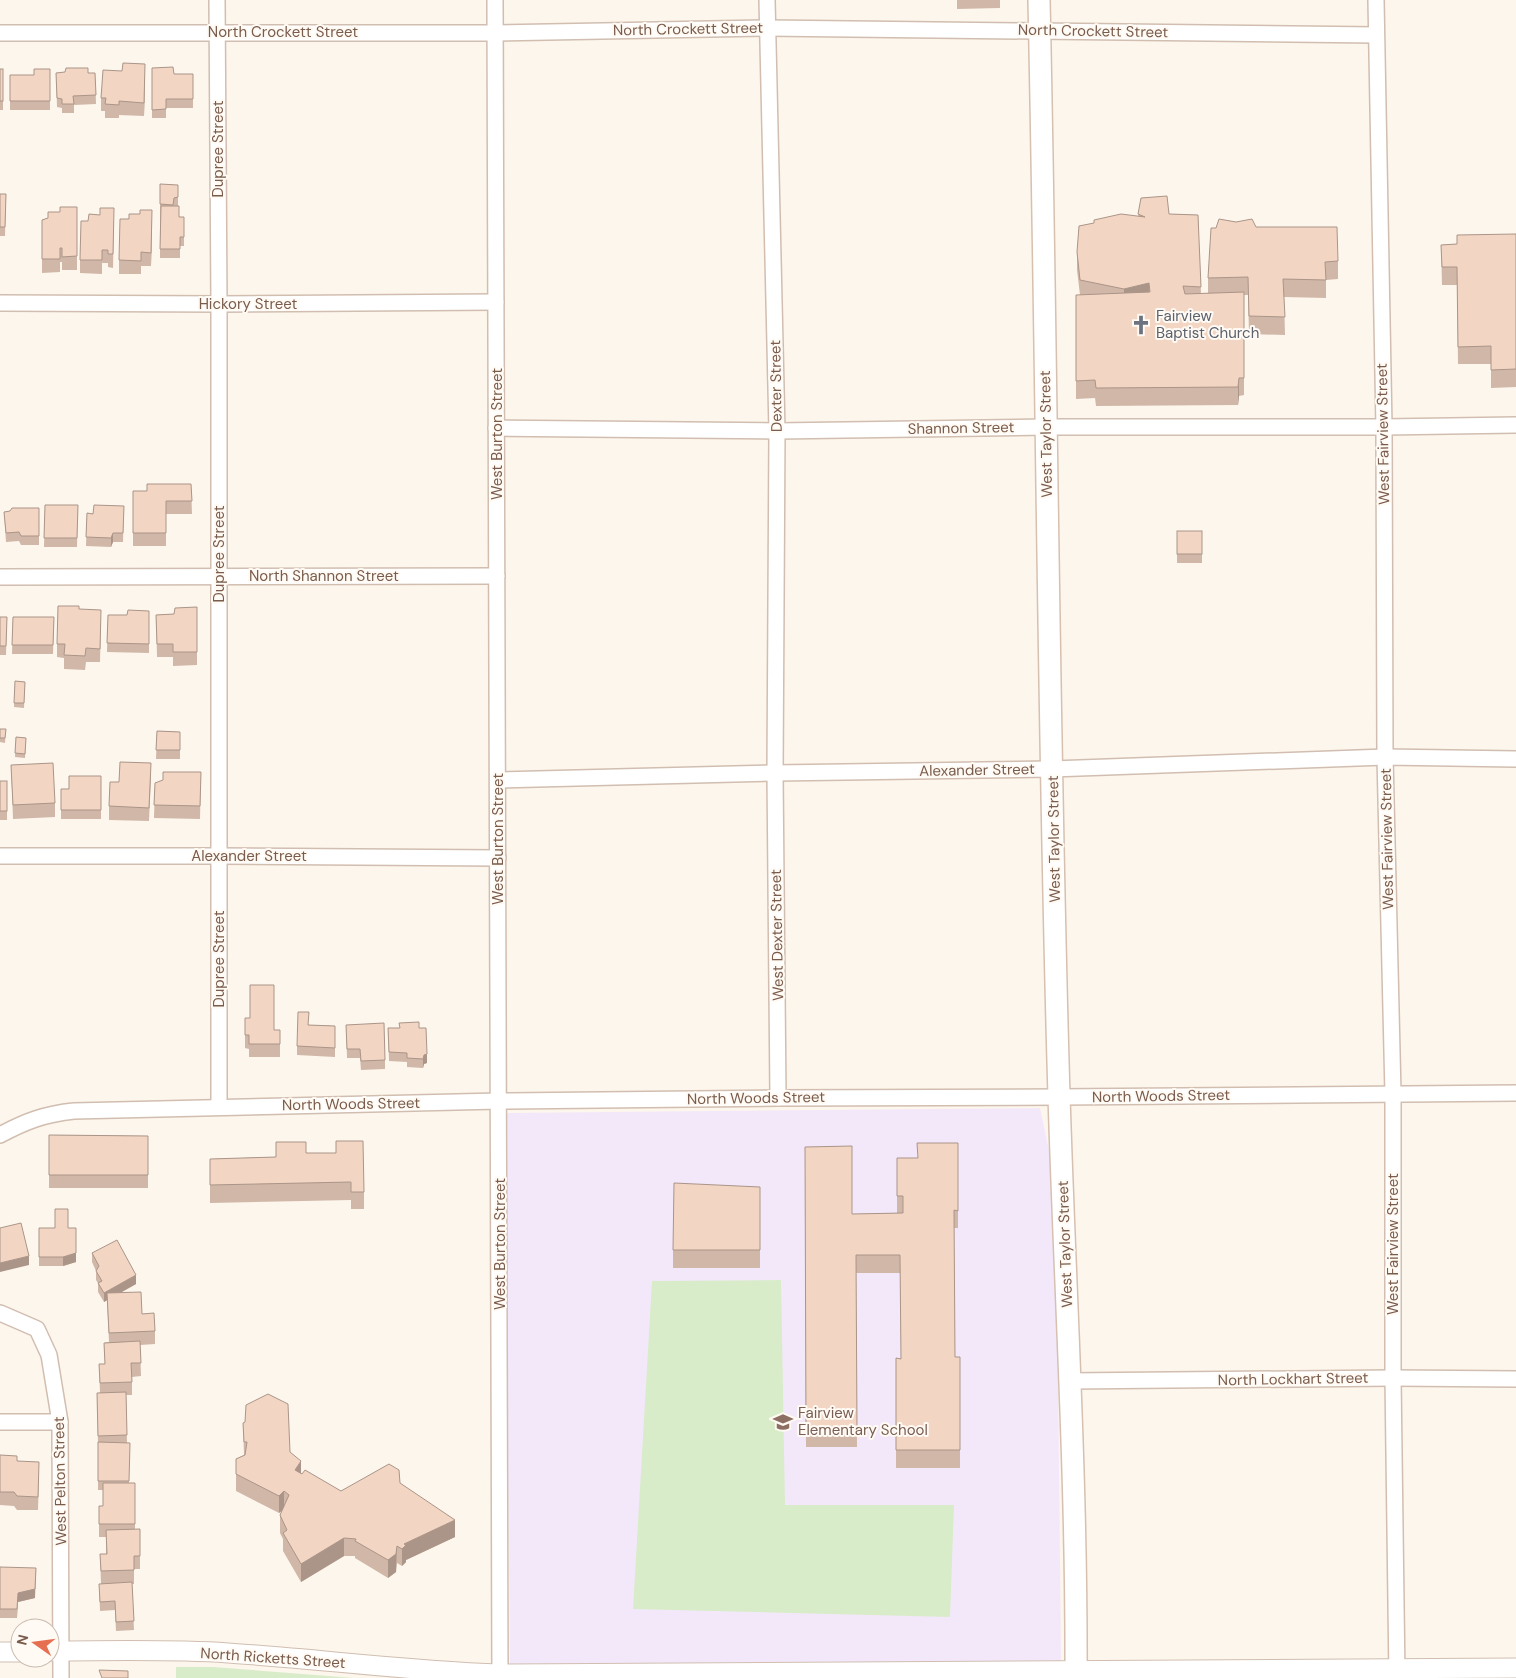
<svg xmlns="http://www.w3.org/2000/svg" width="1516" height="1678" viewBox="0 0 1516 1678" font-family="'DM Sans',sans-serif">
<rect width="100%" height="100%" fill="#fdf6ec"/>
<path fill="#f3e8fa" d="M1040,1108L1056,1183L1061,1661L510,1664L504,1113Z"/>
<g fill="#d8ecc9">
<path d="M781,1280L785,1505H954L950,1617L633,1609L652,1281Z"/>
<path d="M176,1667H213L354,1678H176Z"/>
</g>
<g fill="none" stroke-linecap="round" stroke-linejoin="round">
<defs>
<g id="minor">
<path d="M217,0L219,304V1107"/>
<path d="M495,0L500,1678"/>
<path d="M767,0L777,431L775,773L778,1098"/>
<path d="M1376,0L1384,427L1385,757L1393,1094V1378L1397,1678"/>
<path d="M0,33H495L767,28L1376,35"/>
<path d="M0,303L219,304L496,302"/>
<path d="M496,428L777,431L1045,427H1384L1516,425"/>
<path d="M0,577L497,576"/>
<path d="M498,780L775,773L1052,769L1385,757L1516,759"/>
<path d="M0,856H219L498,858"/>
<path d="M0,1135C26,1121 45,1114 74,1111L499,1101L778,1098L1059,1097L1516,1093"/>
<path d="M0,1313L37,1329L49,1355L60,1422L61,1678"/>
<path d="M1069,1381L1393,1378L1516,1379"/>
<path d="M0,1422H60"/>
</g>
<g id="tertiary">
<path d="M50,1651C109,1651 169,1649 228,1653C319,1659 409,1671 500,1674L1516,1668"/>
<path d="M0,1652H20"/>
</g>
<path id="secondary" d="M1039,0C1047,365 1048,731 1059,1096C1065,1290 1077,1484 1076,1678"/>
</defs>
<use href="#minor" stroke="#d1beb0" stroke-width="18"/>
<use href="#tertiary" stroke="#d1beb0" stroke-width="21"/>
<use href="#secondary" stroke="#d6c0b0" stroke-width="24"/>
<use href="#minor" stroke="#fff" stroke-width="15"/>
<use href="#tertiary" stroke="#fff" stroke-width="19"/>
<use href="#secondary" stroke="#fff" stroke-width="21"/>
</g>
<g fill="#d1b7a8">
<path d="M957,0H1000V8L957,9Z"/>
<path d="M152,68L174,74H193V108H166V118H152Z"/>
<rect x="0" y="69" width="3" height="41"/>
<path d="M50,69V110H10V75H34Z"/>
<path d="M56,73H95L96,104L74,105V113H62V108L57,107Z"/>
<path d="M145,77L144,116L119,115V118H105V111H101V98Z"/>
<path d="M178,185V206L179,217H184V246H180V258H160V204Z"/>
<path d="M0,194H6L5,236H0Z"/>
<path d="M1141,198L1169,214L1198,215L1201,294L1208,293V278L1256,227L1338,261V279L1326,280V298L1284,297L1285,335L1249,334L1248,295H1244V395L1239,396L1238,405L1096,406L1095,398L1076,399V295H1080L1077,270V252L1138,217Z"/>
<path d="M77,207V270H62V262H60V272L42,273V220L48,218L60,212Z"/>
<path d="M114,221L113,268L108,267V263H102V274L80,273V260Z"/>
<path d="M152,224L151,266H141V274H119V260Z"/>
<path d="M1516,234V387L1491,388V364H1458L1457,285H1442L1441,245L1457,244Z"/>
<path d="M191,484L192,514H166V546H133V491H147Z"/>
<path d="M45,505H78L77,547H44Z"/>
<path d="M124,506L123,542H113L111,547L86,546L87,513L93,514Z"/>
<path d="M39,508V545H21L19,541L6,542L4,512Z"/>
<rect x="1177" y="531" width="25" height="32"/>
<path d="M197,607V665L173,666V657H157L156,615L174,614Z"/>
<path d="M79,609L101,623L100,662H86L85,670L64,669V658L57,657V644Z"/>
<path d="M149,611V653L107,652L108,615H127Z"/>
<path d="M0,617H7L6,655H0Z"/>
<path d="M13,617H54L53,654H12Z"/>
<path d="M15,681L25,682L24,708L14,707Z"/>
<path d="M0,729H6L5,743L0,742Z"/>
<path d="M157,731L180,732V759H156Z"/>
<path d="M16,737L26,738L25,758L15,757Z"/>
<path d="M11,765L55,803V817L13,819Z"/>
<path d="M201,772L200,819L154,818L155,783Z"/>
<path d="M101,776V819H61V789H69Z"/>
<path d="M151,777L149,821L109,820V806Z"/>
<rect x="0" y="781" width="7" height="39"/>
<path d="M245,1018L274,1030H280V1057H249V1049L245,1048Z"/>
<path d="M309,1025L335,1026V1057L297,1055V1046Z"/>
<path d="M346,1025L385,1060V1069L361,1070L360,1058H347Z"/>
<path d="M388,1028H419L427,1063L424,1064L423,1068L407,1067V1062L389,1061Z"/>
<path d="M49,1135L148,1136V1188H49Z"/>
<path d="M958,1143V1228H954L955,1357H960V1468H896V1358L901,1359L900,1273H856L857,1447H806L805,1147L852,1214L897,1213V1158H917Z"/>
<path d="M306,1153L364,1192V1209H351V1200L210,1203V1159L276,1157Z"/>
<path d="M760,1187V1268H673V1250Z"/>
<path d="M39,1228H76V1262L63,1266H39Z"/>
<path d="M92,1253L136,1284L120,1293L142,1314L155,1331V1344L140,1345L141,1376L132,1377V1395H126L127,1443L129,1483H135V1529L140,1556V1569H134V1584H132L134,1630L116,1631L115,1610L100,1611L99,1584H101L100,1554H106V1537H99V1506H103V1490H98V1445L97,1393H100L99,1364H105L104,1343L109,1342L107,1300L104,1302L98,1292V1283L96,1280V1271L92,1262Z"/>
<path d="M243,1423L290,1452L301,1474L341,1491L400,1483L455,1537L406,1560V1562L402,1566L397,1563L396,1572L388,1578L355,1558V1556H344L301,1582L283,1551V1539L280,1533V1515L282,1510L279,1513L236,1491V1459L244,1455Z"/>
<path d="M0,1455L17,1461L39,1476L38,1510H17L14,1506L0,1505Z"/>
<path d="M0,1567L35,1598L18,1602L17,1618H0Z"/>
</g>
<g fill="#aa9588">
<path d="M145,64V77L144,116V103Z"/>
<path d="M152,210V224L151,266V253Z"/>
<path d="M1149,283V301L1124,307V289Z"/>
<path d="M1239,378V396L1238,405V387Z"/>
<path d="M113,533V542L111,547V538Z"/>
<path d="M427,1054V1063L424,1064L423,1068V1059L424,1055Z"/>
<path d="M76,1253V1262L63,1266V1257Z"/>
<path d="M29,1256V1265L0,1272V1263Z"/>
<path d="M136,1275V1284L104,1302V1293Z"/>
<path d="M301,1461V1478L295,1470Z"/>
<path d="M284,1491V1509L279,1513V1496Z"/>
<path d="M455,1520V1537L406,1560V1562L402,1566V1549L404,1544Z"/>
<path d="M344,1538V1556L301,1582V1564Z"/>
<path d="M397,1546L396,1572L388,1578V1560Z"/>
<path d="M36,1568L35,1598L18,1602L17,1618L18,1593Z"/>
</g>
<g fill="#f3d5c3" stroke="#aa9588">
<path d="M123,63L145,64L144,103L119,101V105L105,104L106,98H101L103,70L122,71Z"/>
<path d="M173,67L174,74H193V99H166V109L152,110V68Z"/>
<path d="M66,68H88V73H95L96,95L73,96L74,104H62V99L57,98L56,73L65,72Z"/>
<rect x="0" y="69" width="3" height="32"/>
<path d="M34,69H50V101H10V75H34Z"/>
<path d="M160,184L178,185V197L174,198L173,205L160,204Z"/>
<path d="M0,194H6L5,227H0Z"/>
<path d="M1167,196L1169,214L1198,215L1201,287L1183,286L1185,294L1244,292V378H1239L1238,387L1096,388L1095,380L1076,381V295L1150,292L1149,283L1124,289L1080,280L1077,252L1079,226L1094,223V220L1121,214L1145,217L1138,214L1141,198Z"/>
<path d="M161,206H179V217H184V237H180V249H160Z"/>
<path d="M60,207H77V256L62,257V248H60V259H42V220L48,218V212H60Z"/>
<path d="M100,208H114L113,254H108V250H102V260H80L81,221H88L89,214L100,215Z"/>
<path d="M140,210H152L151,253L141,252V261L119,260L120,219H129V214H140Z"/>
<path d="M1219,219L1236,222L1252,219L1256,227H1337L1338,261L1325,262L1326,280L1283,279L1285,317L1249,316L1248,277L1208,278L1211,228H1216Z"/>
<path d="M1516,234V369L1491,370V346L1458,347L1457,267H1442L1441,245L1457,244V235Z"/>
<path d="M147,484H191L192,501H166V533H133V491H147Z"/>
<path d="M45,505H78L77,538H44Z"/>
<path d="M94,505L124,506L123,533H113L111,538L86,537L87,513L93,514Z"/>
<path d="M12,508H39V536H21L19,532L6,533L4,512L10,511Z"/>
<rect x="1177" y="531" width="25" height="23"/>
<path d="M58,606H79V609L101,610L100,649L86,648L85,656L64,655L65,644H57Z"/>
<path d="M197,607V652H173V644H157L156,615L174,614L175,608Z"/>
<path d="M128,610L149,611V644L107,643L108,615H127Z"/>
<path d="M0,617H7L6,646H0Z"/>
<path d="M13,617H54L53,645H12Z"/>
<path d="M15,681L25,682L24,703H14Z"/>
<path d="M0,729H6L5,738H0Z"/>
<path d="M157,731L180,732V750H156Z"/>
<path d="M16,737L26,738L25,754L15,753Z"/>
<path d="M120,762L151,763L149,808L109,806L110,782H119Z"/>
<path d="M53,763L55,803L13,805L11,765Z"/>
<path d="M163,772H201L200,806L154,805L155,783L163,780Z"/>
<path d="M69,776H101V810H61V789H69Z"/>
<rect x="0" y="781" width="7" height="30"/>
<path d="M250,985H274V1030H280V1044H249V1035H245V1018H250Z"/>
<path d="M298,1012H309L308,1025L335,1026V1048L297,1046Z"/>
<path d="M419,1022V1028H426L427,1054L424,1055L423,1059L407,1058V1053L389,1052L388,1028H400L399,1023Z"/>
<path d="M384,1023L385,1060L361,1061L360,1049H347L346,1025Z"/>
<path d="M49,1135L148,1136V1175H49Z"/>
<path d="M336,1141H363L364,1192H351V1182L210,1185V1159L276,1157V1142H306V1153H336Z"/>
<path d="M917,1143H958V1211L954,1210L955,1357H960V1450H896V1358L901,1359L900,1255H856L857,1429H806L805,1147L852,1146V1214L903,1213V1196H897V1158H918Z"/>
<path d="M674,1183L760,1187V1250H673Z"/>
<path d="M55,1209H68V1228H76V1253L63,1257H39V1228H55Z"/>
<path d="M21,1223L29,1256L0,1263V1228Z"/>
<path d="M117,1240L136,1275L104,1293L98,1283L102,1281L96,1271L99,1266L92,1253Z"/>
<path d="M141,1292L142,1314L154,1313L155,1331L109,1333L107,1293Z"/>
<path d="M140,1341L141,1363H131L132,1382L100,1383L99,1364H105L104,1343Z"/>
<path d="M126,1392L127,1435L98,1436L97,1393Z"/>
<path d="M268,1394L288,1404L290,1452L301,1461L295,1470L302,1474L305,1470L341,1491L389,1464L399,1470L400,1483L455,1520L404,1544L406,1545L402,1549L397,1546L396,1554L388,1560L355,1541L356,1539L344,1538L301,1564L283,1533L287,1530L280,1515L289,1495L284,1491L279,1496L236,1474V1459L245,1455L247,1442H244L243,1423L245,1422L246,1405Z"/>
<path d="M98,1442L130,1443L129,1481H98Z"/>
<path d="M0,1455L17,1456V1461L39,1462L38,1497L17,1496L14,1492H0Z"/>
<path d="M103,1483H135V1524H99V1506H103Z"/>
<path d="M140,1529V1556H134V1570L101,1571L100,1554H107L106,1530Z"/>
<path d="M0,1567L36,1568L35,1589L18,1593L17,1609H0Z"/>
<path d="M132,1582L134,1621L116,1622L115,1601L100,1602L99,1584Z"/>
<path d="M99,1670L128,1671V1678H102Z"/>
</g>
<defs>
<symbol id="church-bare" viewBox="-9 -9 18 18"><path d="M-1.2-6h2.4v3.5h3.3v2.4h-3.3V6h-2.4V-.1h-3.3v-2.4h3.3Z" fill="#6b7280" stroke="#fffaf3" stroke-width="2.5" paint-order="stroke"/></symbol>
<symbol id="school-bare" viewBox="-9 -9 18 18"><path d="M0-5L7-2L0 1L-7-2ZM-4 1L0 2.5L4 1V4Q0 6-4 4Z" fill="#8d6e63" stroke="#fffaf3" stroke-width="2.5" paint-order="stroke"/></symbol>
</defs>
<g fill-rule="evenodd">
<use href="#church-bare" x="1127" y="311" width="28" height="28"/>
<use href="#school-bare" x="769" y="1408" width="28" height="28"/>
</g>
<g text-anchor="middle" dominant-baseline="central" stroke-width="4" stroke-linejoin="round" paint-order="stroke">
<g font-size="15" fill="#7a5c4d" stroke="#fffaf3">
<text transform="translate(688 29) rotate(-1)">North Crockett Street</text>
<text transform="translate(1093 31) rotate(1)">North Crockett Street</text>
<text x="283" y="32">North Crockett Street</text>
<text transform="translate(218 149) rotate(-90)">Dupree Street</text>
<text x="248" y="304">Hickory Street</text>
<text transform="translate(776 386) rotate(-91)">Dexter Street</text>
<text transform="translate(961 428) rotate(-1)">Shannon Street</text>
<text transform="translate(497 434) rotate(-90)">West Burton Street</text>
<text transform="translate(1046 434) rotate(-91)">West Taylor Street</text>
<text transform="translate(1383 434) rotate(-91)">West Fairview Street</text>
<text transform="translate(219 554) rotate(-90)">Dupree Street</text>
<text x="324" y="576">North Shannon Street</text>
<text transform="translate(977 770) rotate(-1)">Alexander Street</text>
<text transform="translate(498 839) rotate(-90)">West Burton Street</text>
<text transform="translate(1054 839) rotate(-91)">West Taylor Street</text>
<text transform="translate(1387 839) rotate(-91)">West Fairview Street</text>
<text x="249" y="856">Alexander Street</text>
<text transform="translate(777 935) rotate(-91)">West Dexter Street</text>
<text transform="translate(219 959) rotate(-90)">Dupree Street</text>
<text transform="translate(1161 1096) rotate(-1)">North Woods Street</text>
<text transform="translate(756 1098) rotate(-1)">North Woods Street</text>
<text transform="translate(351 1104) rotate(-1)">North Woods Street</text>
<text transform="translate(500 1244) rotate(-90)">West Burton Street</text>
<text transform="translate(1065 1244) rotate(-92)">West Taylor Street</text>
<text transform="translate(1393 1244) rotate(-90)">West Fairview Street</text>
<text transform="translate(1293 1379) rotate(-1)">North Lockhart Street</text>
<text transform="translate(60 1481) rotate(-91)">West Pelton Street</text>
<text transform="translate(273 1658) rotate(4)">North Ricketts Street</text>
</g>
<g font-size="15" fill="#5b616d" stroke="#fffaf3" text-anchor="start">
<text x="1156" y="316">Fairview<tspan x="1156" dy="17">Baptist Church</tspan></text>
</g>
<g font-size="15" fill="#785e54" stroke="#fffaf3" text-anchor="start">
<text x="798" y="1413">Fairview<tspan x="798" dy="17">Elementary School</tspan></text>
</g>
</g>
<g transform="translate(35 1643) rotate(284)"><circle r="24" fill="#fffaf3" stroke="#cabbb1"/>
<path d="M0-4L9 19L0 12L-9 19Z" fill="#e76f51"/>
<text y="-8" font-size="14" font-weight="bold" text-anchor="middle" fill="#7a5c4d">N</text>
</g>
</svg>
